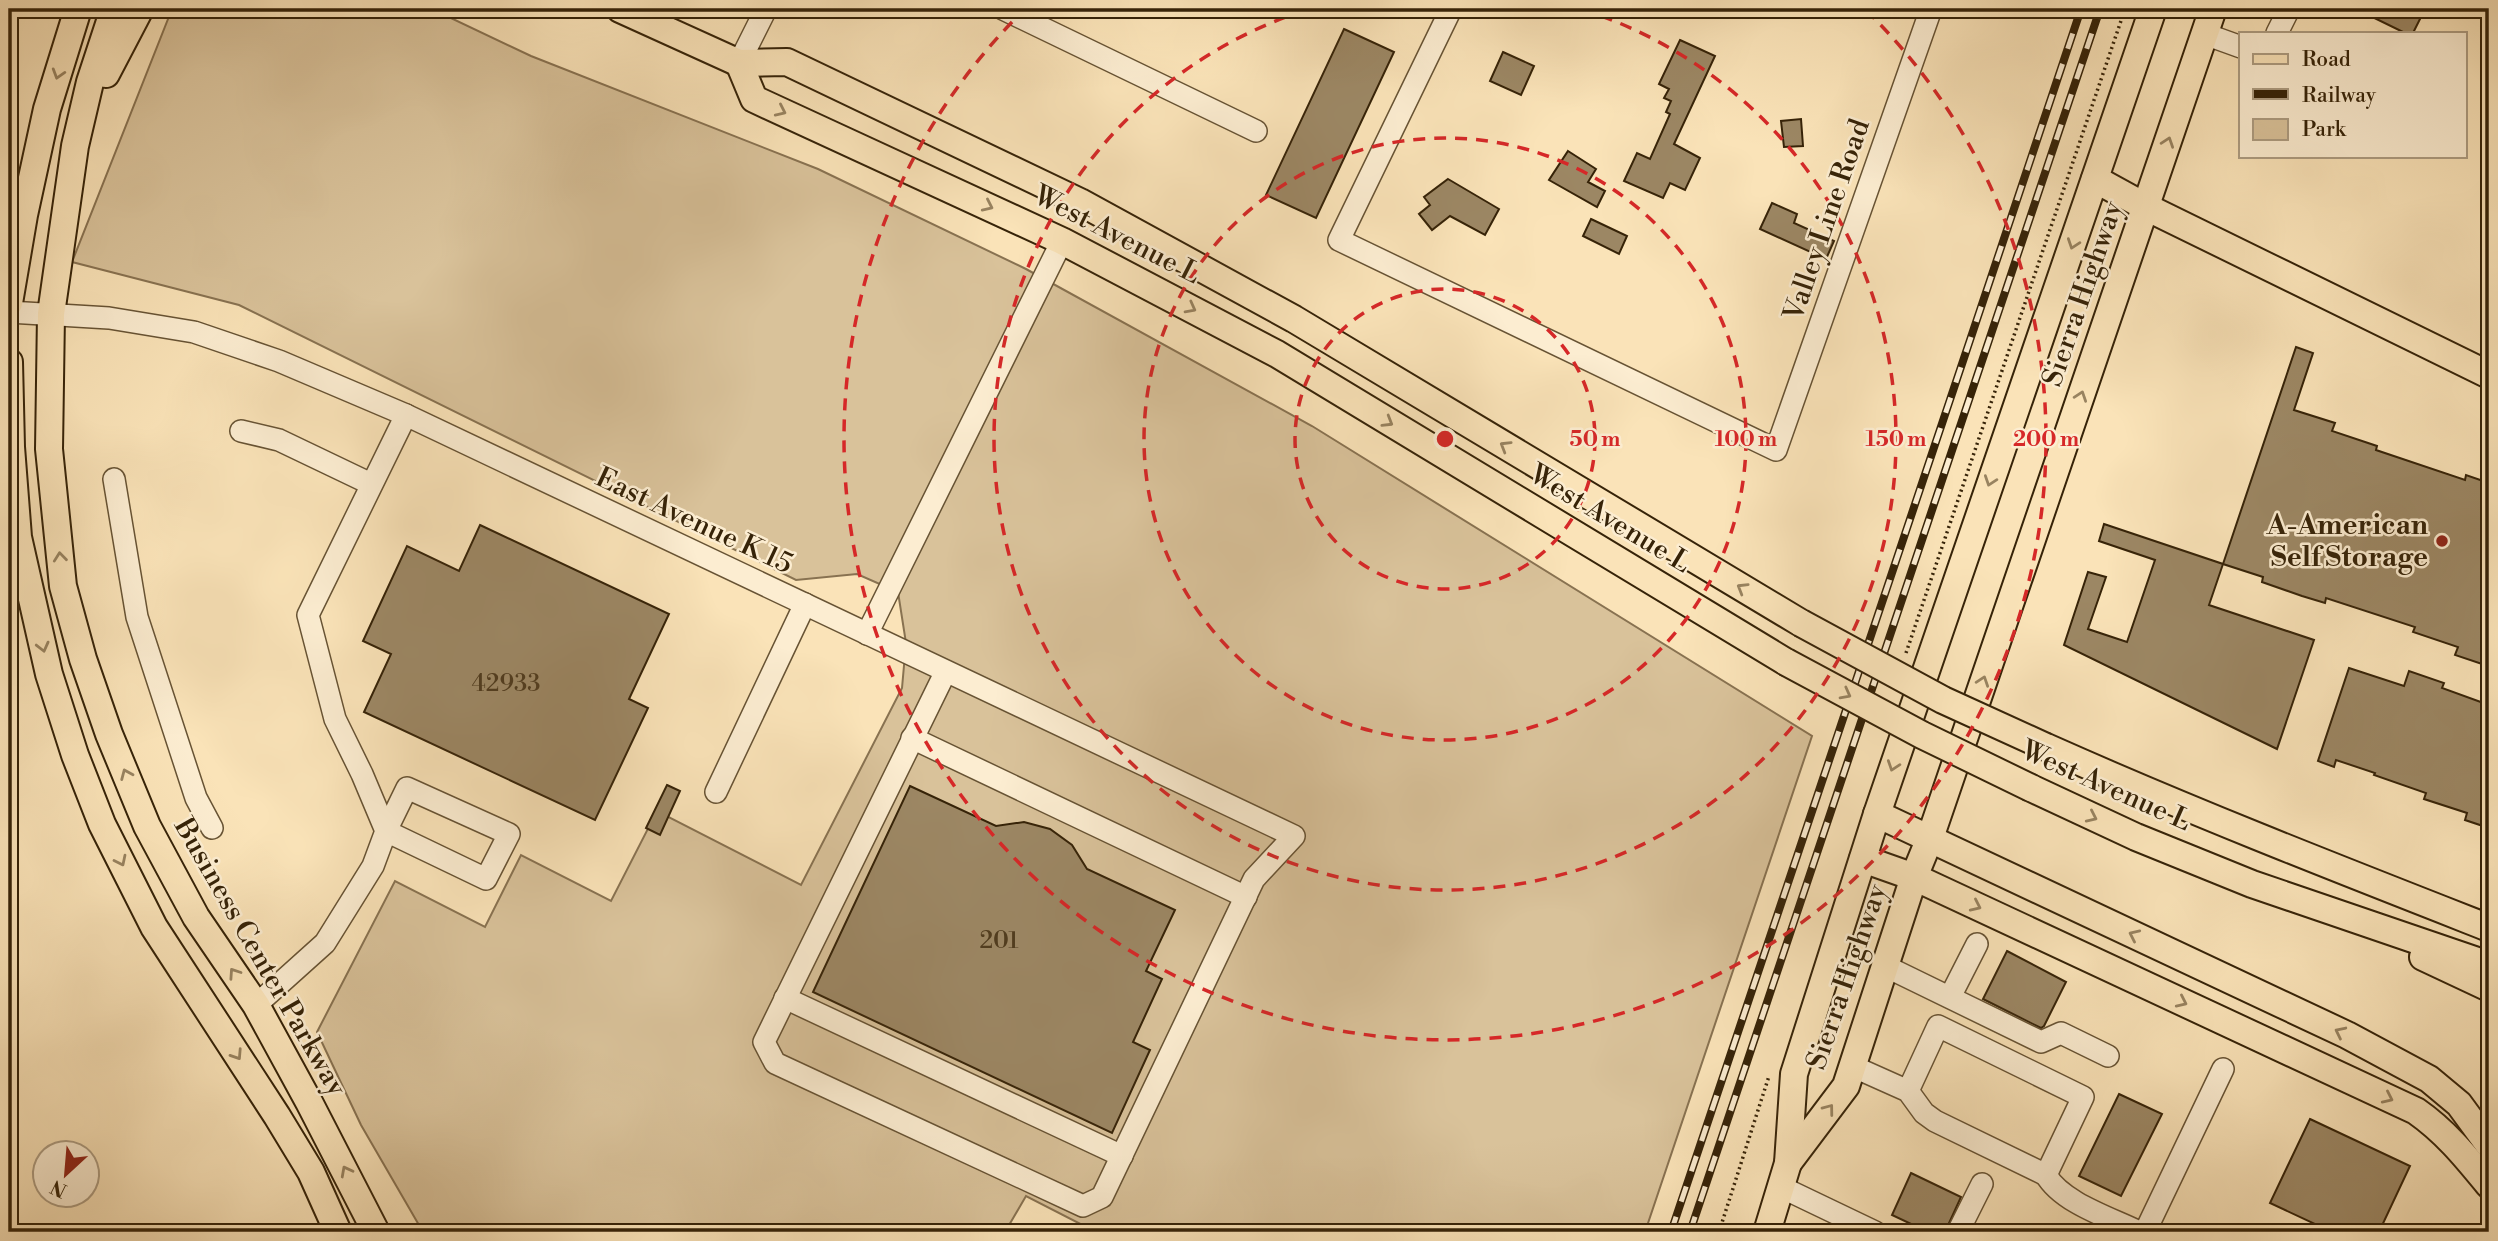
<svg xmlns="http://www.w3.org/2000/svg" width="2498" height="1241" viewBox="0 0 2498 1241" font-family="'Libre Bodoni',serif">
<rect width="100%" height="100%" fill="#fae3b8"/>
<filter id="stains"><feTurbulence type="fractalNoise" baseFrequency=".00286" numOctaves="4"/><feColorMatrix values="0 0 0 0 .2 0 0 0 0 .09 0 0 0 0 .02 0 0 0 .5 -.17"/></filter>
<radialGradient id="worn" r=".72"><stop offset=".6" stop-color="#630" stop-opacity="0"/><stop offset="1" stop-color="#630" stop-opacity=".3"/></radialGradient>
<path fill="#d9c29a" stroke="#887251" stroke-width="2" d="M172,9H432L531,56L818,169L1026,269L1312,426L1812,736L1645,1232H1096L1026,1196L1005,1232H423L361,1125L317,1032L395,881L485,927L521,855L611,901L657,811L801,885L902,688L906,643L898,592L857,574L796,580L239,305L72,262Z"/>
<g fill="#9c8764" stroke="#362308" stroke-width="2">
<path d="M2356,9H2425L2413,33H2405Z"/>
<path d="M1344,29L1394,52L1316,218L1266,195Z"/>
<path d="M1680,40L1715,56L1674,144L1700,158L1685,190L1670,183L1663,198L1624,181L1637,153L1650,159L1670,114L1666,112L1671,101L1664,98L1669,89L1659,84Z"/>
<path d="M1503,52L1534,66L1521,95L1490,81Z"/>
<path d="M1801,119L1803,146L1784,147L1781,121Z"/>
<path d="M1568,151L1596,169L1588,182L1605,191L1597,207L1549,180Z"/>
<path d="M1448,179L1499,209L1485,235L1450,216L1432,230L1419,214L1430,205L1424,197Z"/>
<path d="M1772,203L1797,214L1794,223L1834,241L1826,259L1760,229Z"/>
<path d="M1591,219L1627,236L1619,254L1583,236Z"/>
<path d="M2296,347L2313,353L2294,410L2335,423L2332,431L2377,446L2376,450L2465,480L2466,475L2489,483V643L2482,664L2455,655L2458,647L2413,632L2415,627L2326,598L2325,603L2302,596L2262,582L2263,577L2223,564Z"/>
<path d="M2104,524L2223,564L2209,605L2314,640L2277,749L2064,645L2088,572L2106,577L2088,629L2127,642L2155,560L2099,541Z"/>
<path d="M480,525L669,614L629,699L648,708L595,820L364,712L391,654L363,641L407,546L459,571Z"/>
<path d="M2349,668L2404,686L2409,671L2444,683L2442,688L2489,705V828L2465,820L2467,813L2424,799L2426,793L2374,775L2375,773L2336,760L2334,767L2318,761Z"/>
<path d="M667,785L680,791L660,835L646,828Z"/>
<path d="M910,786L996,826L1024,822L1050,829L1072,845L1087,869L1175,910L1146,971L1162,979L1133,1042L1150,1050L1112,1133L813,992Z"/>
<path d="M2007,951L2066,982L2044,1026L2041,1028L1983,999Z"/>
<path d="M2119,1094L2162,1114L2121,1196L2079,1176Z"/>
<path d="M2310,1119L2410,1166L2379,1232H2332L2270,1203Z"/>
<path d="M1911,1173L1961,1197L1945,1232H1928L1892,1215Z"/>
</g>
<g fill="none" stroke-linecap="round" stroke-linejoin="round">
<defs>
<g id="minor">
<path d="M1003,9L1256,131"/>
<path d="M1451,9L1339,240L1776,450L1931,9"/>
<path d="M2277,33L2289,9"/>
<path d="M2205,34L2241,47"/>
<path d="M739,63L766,9"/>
<path d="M9,312L109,318L194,332L279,361L406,415L1294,836L1254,879L1102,1197L1083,1206L775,1063L764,1042L946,671"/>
<path d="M241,431L279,440L371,484"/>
<path d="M114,479L137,617L196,798L212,828"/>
<path d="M867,634L1062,241"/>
<path d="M912,738L1246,897"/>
<path d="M407,788L509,834L486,879L386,831Z"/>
<path d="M716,792L805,604"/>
<path d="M1885,966L2041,1042L2061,1033L2108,1056"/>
<path d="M1950,997L1977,944"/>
<path d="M785,998L1122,1156"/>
<path d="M256,1005L325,943L373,866L386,831L362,774L335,719L308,615L406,415"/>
<path d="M1852,1066L1908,1091L1924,1113L1935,1121L2046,1175L2083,1097L1938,1026L1908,1091"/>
<path d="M2046,1175C2062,1203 2111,1218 2139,1232"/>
<path d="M1781,1187L1875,1232"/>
<path d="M1958,1232L1982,1184"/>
<path d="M2145,1232L2223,1069"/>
</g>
<g id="major">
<path d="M114,9L90,82L75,146L51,314L49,449L63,586L83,659L109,734L147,826L196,917L256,1005L309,1102L376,1232"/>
<path d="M620,9L739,63L787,62L1080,202L1294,319L1801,623"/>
<path d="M739,63L754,99L1062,241L1277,354L1786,662"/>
<path d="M106,74L140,9"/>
<path d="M2095,179L2146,207L2489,375"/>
<path d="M9,303L24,215L47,109L78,9"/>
<path d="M9,362L11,447L18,537L49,674L75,755L102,824L154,927L277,1116L311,1172L338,1232"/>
<path d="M2046,747C2192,812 2341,870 2489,928"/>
<path d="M2031,788L2136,837L2252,884L2489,965"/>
<path d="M1877,814L2347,1035L2429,1079L2459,1104L2489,1145"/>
<path d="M1863,859L1914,877L2416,1111C2446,1132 2466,1157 2489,1185"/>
<path d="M2423,957L2489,988"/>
<path d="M1788,1163L1846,1086L1914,877L1930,838L2213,9"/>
<path d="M1767,1232L1788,1163L1794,1074L1877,814L2153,9"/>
</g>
</defs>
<use href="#minor" stroke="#675334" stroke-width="24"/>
<use href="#major" stroke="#362308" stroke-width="30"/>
<g stroke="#362308" stroke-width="3.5" stroke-dasharray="2 3.5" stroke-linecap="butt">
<path d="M1906,653L2125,9"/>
<path d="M1719,1232L1769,1076"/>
</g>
<use href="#minor" stroke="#fcedd1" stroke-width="21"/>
<use href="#major" stroke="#fae3b8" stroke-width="26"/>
<defs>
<g id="rail">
<path d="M1671,1232L2081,9"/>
<path d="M1690,1232L2100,9"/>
</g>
</defs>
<use href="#rail" stroke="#362308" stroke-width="8"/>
<use href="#rail" stroke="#fcedd1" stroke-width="5" stroke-dasharray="16" stroke-linecap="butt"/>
<defs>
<g id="major-bridge">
<path d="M1801,623L1943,700L2046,747"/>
<path d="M1786,662L1922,735L2031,788"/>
</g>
</defs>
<use href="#major-bridge" stroke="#362308" stroke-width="30" stroke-linecap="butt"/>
<use href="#major-bridge" stroke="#fae3b8" stroke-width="26"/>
</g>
<defs><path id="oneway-chevron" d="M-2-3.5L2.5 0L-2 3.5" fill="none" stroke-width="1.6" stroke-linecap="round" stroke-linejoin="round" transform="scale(1.75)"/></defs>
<g stroke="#988360">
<use href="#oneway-chevron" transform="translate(58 74) rotate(107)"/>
<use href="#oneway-chevron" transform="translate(781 111) rotate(25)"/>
<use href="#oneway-chevron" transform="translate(2168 142) rotate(-71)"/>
<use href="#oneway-chevron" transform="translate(988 206) rotate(25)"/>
<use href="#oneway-chevron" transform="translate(2073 244) rotate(109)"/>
<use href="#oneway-chevron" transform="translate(1191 308) rotate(28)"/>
<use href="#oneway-chevron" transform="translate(2081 396) rotate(-71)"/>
<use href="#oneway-chevron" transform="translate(1388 422) rotate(31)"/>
<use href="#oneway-chevron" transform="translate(1505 446) rotate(-149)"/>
<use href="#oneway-chevron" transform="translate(1990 481) rotate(109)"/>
<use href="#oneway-chevron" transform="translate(60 557) rotate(-96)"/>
<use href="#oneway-chevron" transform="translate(1742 588) rotate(-149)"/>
<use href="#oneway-chevron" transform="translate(43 647) rotate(76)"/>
<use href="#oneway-chevron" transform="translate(1983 681) rotate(-71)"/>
<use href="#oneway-chevron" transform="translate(1846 694) rotate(28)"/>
<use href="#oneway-chevron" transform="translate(1893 766) rotate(109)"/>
<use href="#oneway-chevron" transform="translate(126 774) rotate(-113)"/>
<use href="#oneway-chevron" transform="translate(2092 817) rotate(25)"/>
<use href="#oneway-chevron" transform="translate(121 861) rotate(64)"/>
<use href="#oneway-chevron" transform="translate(1976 906) rotate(25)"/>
<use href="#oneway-chevron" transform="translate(2134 935) rotate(-155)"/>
<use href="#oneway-chevron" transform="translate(234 973) rotate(-124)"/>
<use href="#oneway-chevron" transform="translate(2182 1002) rotate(25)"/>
<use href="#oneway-chevron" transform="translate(2340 1032) rotate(-154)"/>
<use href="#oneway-chevron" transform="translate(237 1055) rotate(57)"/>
<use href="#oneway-chevron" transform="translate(2388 1098) rotate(25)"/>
<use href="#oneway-chevron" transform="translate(1829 1109) rotate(-53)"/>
<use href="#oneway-chevron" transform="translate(346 1171) rotate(-118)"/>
</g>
<g fill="none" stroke="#d62828" stroke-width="3.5" stroke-dasharray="12 9">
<circle cx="1445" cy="439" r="150"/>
<circle cx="1445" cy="439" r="301"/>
<path d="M1581 9A451 451 0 1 1 1309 9"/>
<path d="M1866 10A601 601 0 1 1 1024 10"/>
</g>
<circle fill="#8f2418" stroke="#fcedd1" stroke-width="2.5" cx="2442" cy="541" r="7"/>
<g text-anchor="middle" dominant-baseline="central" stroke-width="5" stroke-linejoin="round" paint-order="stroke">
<g font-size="24" fill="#503c1f">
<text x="506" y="684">42933</text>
<text x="999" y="941">201</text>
</g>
<g font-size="28" fill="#362308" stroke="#fcedd1">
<text transform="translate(1827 220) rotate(-71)">Valley Line Road</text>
<text transform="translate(1117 235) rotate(27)">West Avenue L</text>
<text transform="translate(2083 294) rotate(-71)">Sierra Highway</text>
<text transform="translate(1610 519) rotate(31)">West Avenue L</text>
<text transform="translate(694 521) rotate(25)">East Avenue K 15</text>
<text transform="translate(2106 786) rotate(24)">West Avenue L</text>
<text transform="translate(260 957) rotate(60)">Business Center Parkway</text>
<text transform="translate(1847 977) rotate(-71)">Sierra Highway</text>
</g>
<g font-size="28" font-weight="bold" fill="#362308" stroke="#fcedd1" text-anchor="end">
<text x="2428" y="525">A-American<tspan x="2428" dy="32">Self Storage</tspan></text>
</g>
</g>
<circle cx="1445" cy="439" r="10" fill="#d62828" stroke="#fcedd1" stroke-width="3.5"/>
<g font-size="21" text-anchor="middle" font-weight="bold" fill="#d62828" stroke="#fcedd1" stroke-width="5" stroke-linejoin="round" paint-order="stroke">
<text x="1595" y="446">50 m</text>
<text x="1746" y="446">100 m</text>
<text x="1896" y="446">150 m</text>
<text x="2046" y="446">200 m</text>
</g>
<rect width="2498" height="1241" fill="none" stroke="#fae3b8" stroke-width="35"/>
<rect x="10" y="10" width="2477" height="1220" fill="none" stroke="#362308" stroke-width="3.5"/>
<rect x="18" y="18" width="2463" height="1206" fill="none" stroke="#362308" stroke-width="2"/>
<rect x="2239" y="32" width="228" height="126" fill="#fcedd1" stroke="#ad9c81" stroke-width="2"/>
<rect x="2253" y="54" width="35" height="10" fill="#fae3b8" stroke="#ad9c81" stroke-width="2"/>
<text x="2302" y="66" font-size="21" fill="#362308">Road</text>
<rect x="2253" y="89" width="35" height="10" fill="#362308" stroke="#ad9c81" stroke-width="2"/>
<text x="2302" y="102" font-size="21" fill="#362308">Railway</text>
<rect x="2253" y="119" width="35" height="21" fill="#d9c29a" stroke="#ad9c81" stroke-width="2"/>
<text x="2302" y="136" font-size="21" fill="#362308">Park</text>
<g transform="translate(66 1174) rotate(206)"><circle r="33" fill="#fcedd1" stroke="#ad9c81" stroke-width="2"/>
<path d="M0-5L12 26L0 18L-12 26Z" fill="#8f2418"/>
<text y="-10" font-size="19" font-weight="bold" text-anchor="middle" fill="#362308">N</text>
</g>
<rect width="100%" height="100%" filter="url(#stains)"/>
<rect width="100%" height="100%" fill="url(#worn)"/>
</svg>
